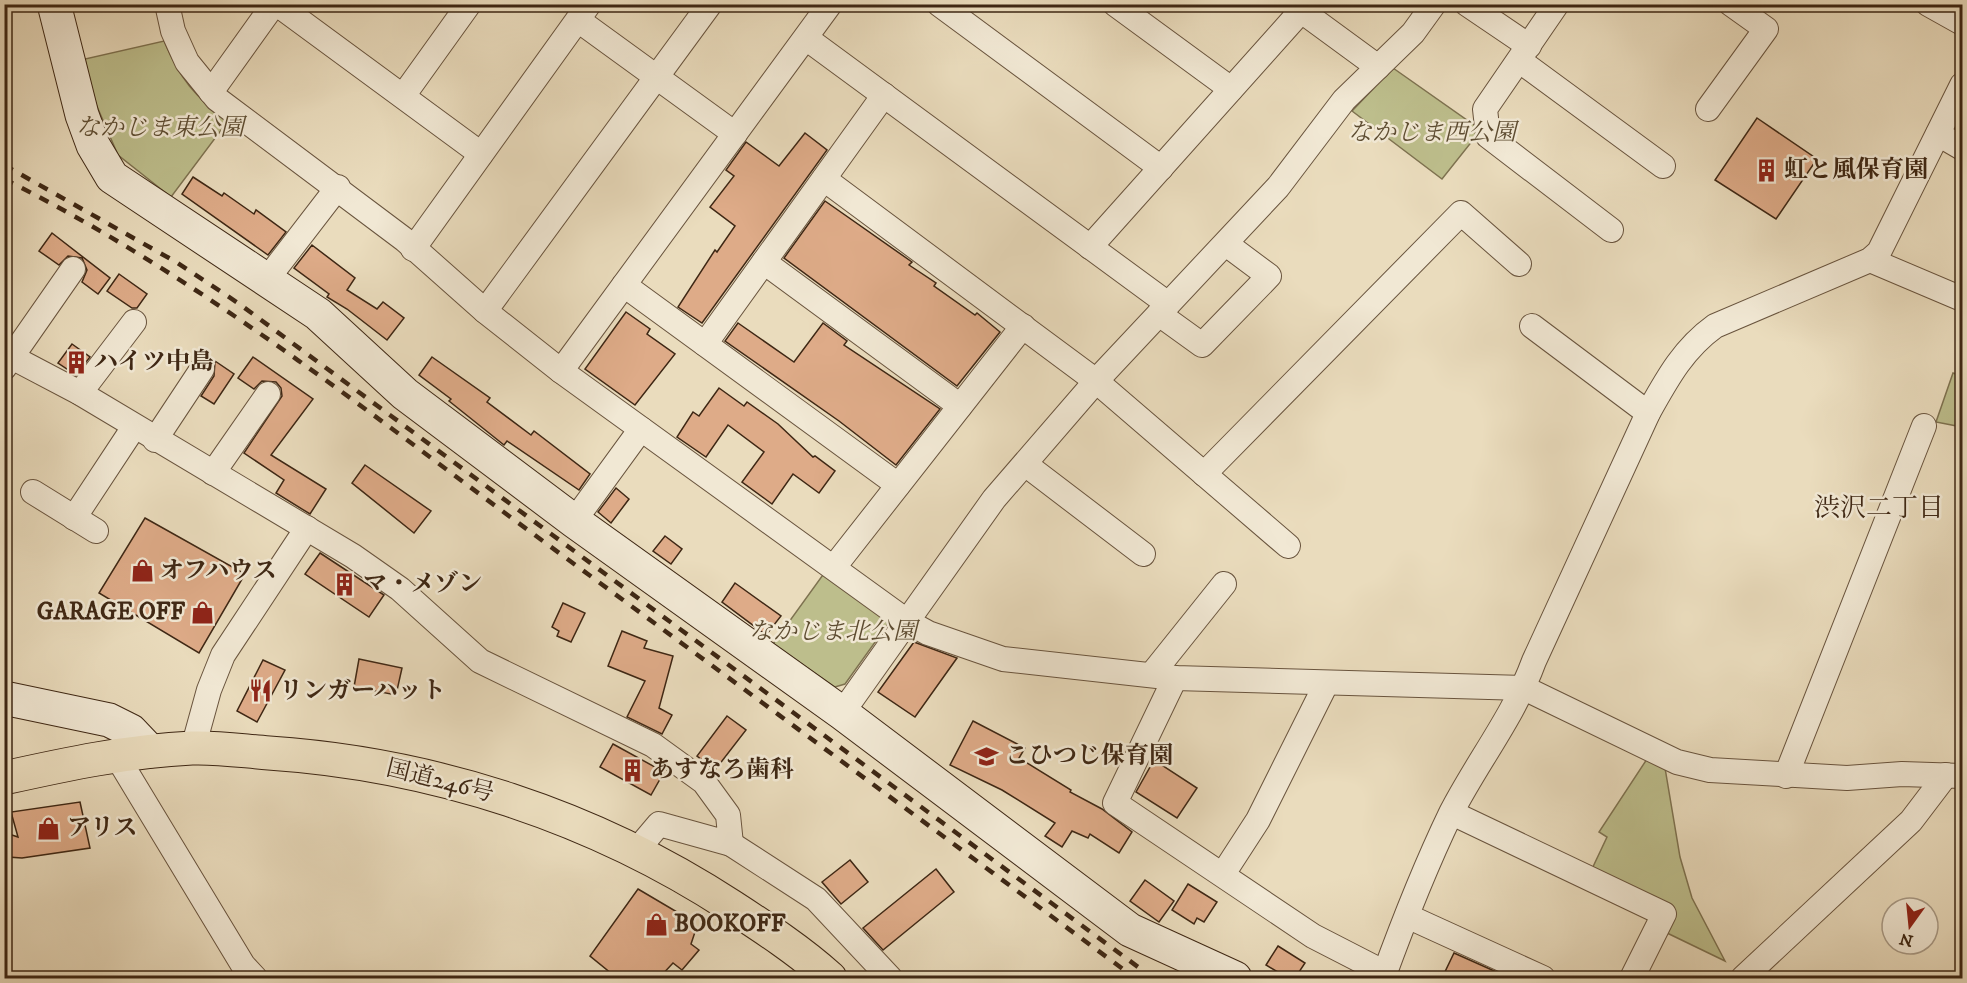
<svg xmlns="http://www.w3.org/2000/svg" width="1967" height="983" viewBox="0 0 1967 983" font-family="'IM FELL DW Pica','Noto Serif JP',serif">
<rect width="100%" height="100%" fill="#eadcbd"/>
<filter id="stains"><feTurbulence type="fractalNoise" baseFrequency=".00333" numOctaves="4"/><feColorMatrix values="0 0 0 0 .2 0 0 0 0 .09 0 0 0 0 .02 0 0 0 .5 -.17"/></filter>
<radialGradient id="worn" r=".72"><stop offset=".6" stop-color="#630" stop-opacity="0"/><stop offset="1" stop-color="#630" stop-opacity=".3"/></radialGradient>
<g fill="#bdbe8c" stroke="#7e7250" stroke-width="1.5">
<path d="M164,41C180,79 195,97 228,121L171,197L118,155L92,95L85,59Z"/>
<path d="M1393,68L1481,130L1442,179L1352,111Z"/>
<path d="M1953,373L1962,376V427L1936,422Z"/>
<path d="M825,572L889,619L886,627L845,684L835,687L773,644Z"/>
<path d="M1647,759L1665,768L1680,857L1692,898L1725,961L1665,932L1591,871L1607,837L1599,832Z"/>
</g>
<g fill="#deab88" stroke="#3e2714" stroke-width="1.5">
<path d="M1757,118L1817,159L1776,219L1715,180Z"/>
<path d="M805,133L827,150L702,323L678,307L715,250L717,252L735,226L710,207L734,176L726,170L746,142L779,166Z"/>
<path d="M193,177L222,196L224,193L254,214L256,210L286,232L268,255L182,194Z"/>
<path d="M825,201L912,262L909,265L936,283L934,286L975,315L977,313L1000,332L957,386L784,258Z"/>
<path d="M52,233L110,278L98,294L82,282L87,270L82,258L68,256L59,265L39,251Z"/>
<path d="M312,245L355,278L347,290L377,309L383,302L404,318L387,340L347,309L327,297L329,294L294,268Z"/>
<path d="M119,274L147,294L137,308H132L107,291Z"/>
<path d="M626,312L650,329L647,334L675,354L635,405L585,369Z"/>
<path d="M738,323L794,362L823,323L847,341L844,345L940,409L896,465L839,421L725,341Z"/>
<path d="M72,344L90,357L76,375L58,363Z"/>
<path d="M253,357L313,399L271,455L326,489L310,514L276,493L284,480L244,453L282,396L281,388L276,382L262,381L254,389L238,378Z"/>
<path d="M432,357L490,398L487,402L531,435L534,431L590,474L579,490L507,441L504,445L449,401L451,399L419,375Z"/>
<path d="M215,361L234,374L214,404L201,396L214,376Z"/>
<path d="M719,388L744,406L747,402L778,424L813,457L815,456L835,471L819,493L793,474L772,504L742,482L764,452L728,425L706,457L677,437L693,412L699,416Z"/>
<path d="M365,465L431,511L414,533L352,483Z"/>
<path d="M616,488L629,499L611,523L598,512Z"/>
<path d="M145,518L245,574L199,653L99,593Z"/>
<path d="M665,536L682,549L671,564L653,551Z"/>
<path d="M320,553L384,595L369,617L305,574Z"/>
<path d="M735,583L781,616L766,635L722,602Z"/>
<path d="M563,603L585,613L571,642L557,636L559,631L552,627Z"/>
<path d="M622,631L647,641L644,648L673,656L659,708L672,715L662,734L627,717L645,681L608,666Z"/>
<path d="M914,642L957,658L915,717L878,692Z"/>
<path d="M359,659L402,668L396,695L354,687Z"/>
<path d="M263,660L285,670L257,722L237,711Z"/>
<path d="M727,716L746,730L715,770L697,756Z"/>
<path d="M973,721L1025,748L1019,758L1071,790L1070,792L1102,809L1132,832L1119,853L1090,834L1088,838L1072,831L1062,847L1045,836L1055,823L1002,790L950,765Z"/>
<path d="M613,744L664,772L651,795L600,767Z"/>
<path d="M1154,760L1197,788L1177,818L1136,792Z"/>
<path d="M80,802L90,848L22,858L8,857L9,834L18,837L11,812Z"/>
<path d="M850,860L868,882L841,904L822,882Z"/>
<path d="M936,869L954,892L883,950L863,928Z"/>
<path d="M1145,880L1174,901L1159,922L1130,901Z"/>
<path d="M1188,884L1217,902L1204,922L1197,918L1194,924L1172,910Z"/>
<path d="M638,889L694,922L696,929L691,944L699,950L682,970L673,963L659,978H617L590,956Z"/>
<path d="M1278,946L1305,963L1295,978H1288L1266,965Z"/>
<path d="M1454,953L1510,978H1442Z"/>
</g>
<g fill="none" stroke-linecap="round" stroke-linejoin="round">
<defs>
<g id="street">
<path d="M167,4L173,31L187,62L217,99L405,240L485,311L561,371L908,622L928,633L1003,659L1175,678L1524,688L1677,762L1710,770L1847,778L1902,774L1962,776"/>
<path d="M277,4L481,154"/>
<path d="M939,4L1161,168"/>
<path d="M1115,4L1231,89"/>
<path d="M1292,4L1378,67"/>
<path d="M1467,4L1529,46"/>
<path d="M1557,4L1485,109L1488,136L1611,230"/>
<path d="M1928,4L1962,23"/>
<path d="M578,20L735,134"/>
<path d="M806,38L1168,304"/>
<path d="M1520,61L1663,166"/>
<path d="M211,92L274,4"/>
<path d="M403,96L469,4"/>
<path d="M1708,109L1766,29L1731,4"/>
<path d="M1938,134L1962,148"/>
<path d="M824,179L1096,381L1288,546"/>
<path d="M1090,247L1301,11"/>
<path d="M413,249L589,4"/>
<path d="M1870,260L1962,299"/>
<path d="M764,262L960,406"/>
<path d="M268,278L338,187"/>
<path d="M624,285L898,485"/>
<path d="M485,311L710,4"/>
<path d="M1159,314L1202,345L1269,276L1226,244"/>
<path d="M1532,326L1648,413"/>
<path d="M705,344L884,95"/>
<path d="M4,353L80,393L353,556L400,589L480,661L653,745L704,782L728,815L731,844L659,824L637,850"/>
<path d="M4,368L73,269"/>
<path d="M561,371L830,4"/>
<path d="M80,393L134,322"/>
<path d="M155,440L202,369"/>
<path d="M1025,464L1143,554"/>
<path d="M213,473L268,394"/>
<path d="M1204,474L1461,213L1519,264"/>
<path d="M33,492L96,531"/>
<path d="M74,518L134,427"/>
<path d="M574,521L641,429"/>
<path d="M834,567L1023,326"/>
<path d="M1152,674L1224,584"/>
<path d="M1175,678L1115,803L1313,936L1385,973"/>
<path d="M842,713L994,499L1096,381L1278,187L1344,100L1413,33L1434,4"/>
<path d="M193,748L209,690L223,655L307,528"/>
<path d="M116,755L243,965L255,978"/>
<path d="M1786,776L1924,426"/>
<path d="M1452,813L1664,914L1632,978"/>
<path d="M731,844L816,899L890,978"/>
<path d="M1223,874L1258,820L1326,684"/>
<path d="M1407,916L1543,978"/>
<path d="M1383,978C1403,923 1425,867 1451,813C1477,762 1514,716 1534,661L1648,413C1667,379 1683,349 1715,326L1870,260L1879,252L1962,85"/>
<path d="M1743,978L1911,821L1946,775"/>
</g>
<g id="secondary">
<path d="M54,4L82,115L93,145L112,177L318,314L405,394L574,521L842,713L1130,930L1235,978"/>
<path d="M4,698L109,720L131,731L150,751"/>
</g>
<path id="highway" d="M4,778C67,764 128,751 192,748C217,747 243,751 269,753C433,764 593,816 731,906C765,928 800,951 830,978"/>
</defs>
<use href="#street" stroke="#69543e" stroke-width="26"/>
<use href="#secondary" stroke="#3e2714" stroke-width="35"/>
<use href="#highway" stroke="#3e2714" stroke-width="35"/>
<use href="#street" stroke="#f1e8d4" stroke-width="24"/>
<use href="#secondary" stroke="#f1e8d4" stroke-width="33"/>
<use href="#highway" stroke="#eadcbd" stroke-width="33"/>
<g stroke="#3e2714" stroke-width="4.5" stroke-dasharray="10 10" stroke-linecap="butt">
<path d="M4,165L176,262L238,303L1153,978"/>
<path d="M4,179C187,270 350,398 513,519C721,672 928,825 1135,978"/>
</g>
</g>
<defs>
<symbol id="building-bare" viewBox="-9 -9 18 18"><path d="M-4-6H4V6H1V3H-1V6H-4ZM-2.5-4.3h1.7v1.8h-1.7ZM.8-4.3h1.7v1.8H.8ZM-2.5-1h1.7V.8h-1.7ZM.8-1h1.7V.8H.8Z" fill="#8f2418" stroke="#f1e8d4" stroke-width="2.5" paint-order="stroke"/></symbol>
<symbol id="shop-bare" viewBox="-9 -9 18 18"><path d="M-5-2.5h2.3a2.7 3.5 0 0 1 5.4 0H5L5.5 6h-11ZM-1.5-2.5h3a1.5 2.3 0 0 0-3 0Z" fill="#8f2418" stroke="#f1e8d4" stroke-width="2.5" paint-order="stroke"/></symbol>
<symbol id="restaurant-bare" viewBox="-9 -9 18 18"><path d="M-5-6h1v4h1v-4h1v4h1v-4h1v5L-1.5 .5V6h-2V.5L-5-1ZM5-6V6H3V1.5H1.5Q1.5-4 5-6Z" fill="#8f2418" stroke="#f1e8d4" stroke-width="2.5" paint-order="stroke"/></symbol>
<symbol id="school-bare" viewBox="-9 -9 18 18"><path d="M0-5L7-2L0 1L-7-2ZM-4 1L0 2.5L4 1V4Q0 6-4 4Z" fill="#8f2418" stroke="#f1e8d4" stroke-width="2.5" paint-order="stroke"/></symbol>
</defs>
<g fill-rule="evenodd">
<use href="#building-bare" x="1750" y="154" width="33" height="33"/>
<use href="#building-bare" x="60" y="346" width="33" height="33"/>
<use href="#shop-bare" x="126" y="554" width="33" height="33"/>
<use href="#building-bare" x="328" y="568" width="33" height="33"/>
<use href="#shop-bare" x="186" y="596" width="33" height="33"/>
<use href="#restaurant-bare" x="244" y="674" width="33" height="33"/>
<use href="#school-bare" x="970" y="740" width="33" height="33"/>
<use href="#building-bare" x="616" y="754" width="33" height="33"/>
<use href="#shop-bare" x="32" y="812" width="33" height="33"/>
<use href="#shop-bare" x="640" y="908" width="33" height="33"/>
</g>
<g text-anchor="middle" dominant-baseline="central" stroke-width="5" stroke-linejoin="round" paint-order="stroke">
<g font-size="24" font-style="italic" fill="#5e4d32" stroke="#f1e8d4">
<text x="160" y="128">なかじま東公園</text>
<text x="1432" y="133">なかじま西公園</text>
<text x="833" y="632">なかじま北公園</text>
</g>
<g font-size="24" font-weight="bold" fill="#3e2714" stroke="#f1e8d4" text-anchor="start">
<text x="1784" y="170">虹と風保育園</text>
<text x="94" y="362">ハイツ中島</text>
<text x="160" y="571">オフハウス</text>
<text x="363" y="584">マ・メゾン</text>
<text x="185" y="612" text-anchor="end">GARAGE OFF</text>
<text x="279" y="691">リンガーハット</text>
<text x="1005" y="756">こひつじ保育園</text>
<text x="650" y="770">あすなろ歯科</text>
<text x="67" y="828">アリス</text>
<text x="674" y="924">BOOKOFF</text>
</g>
<g font-size="24" fill="#3e2714" stroke="#f1e8d4">
<text transform="translate(440 781) rotate(14)">国道246号</text>
</g>
<g font-size="26" fill="#3e2714" stroke="#f1e8d4">
<text x="1879" y="508">渋沢二丁目</text>
</g>
</g>
<rect width="1967" height="983" fill="none" stroke="#eadcbd" stroke-width="24"/>
<rect x="6" y="6" width="1955" height="971" fill="none" stroke="#3e2714" stroke-width="3"/>
<rect x="12" y="12" width="1943" height="959" fill="none" stroke="#3e2714" stroke-width="1.5"/>
<g transform="translate(1910 926) rotate(195)"><circle r="28" fill="#f1e8d4" stroke="#a99b87" stroke-width="1.5"/>
<path d="M0-4.5L10 22L0 15L-10 22Z" fill="#8f2418"/>
<text y="-9" font-size="16" font-weight="bold" text-anchor="middle" fill="#3e2714">N</text>
</g>
<rect width="100%" height="100%" filter="url(#stains)"/>
<rect width="100%" height="100%" fill="url(#worn)"/>
</svg>
